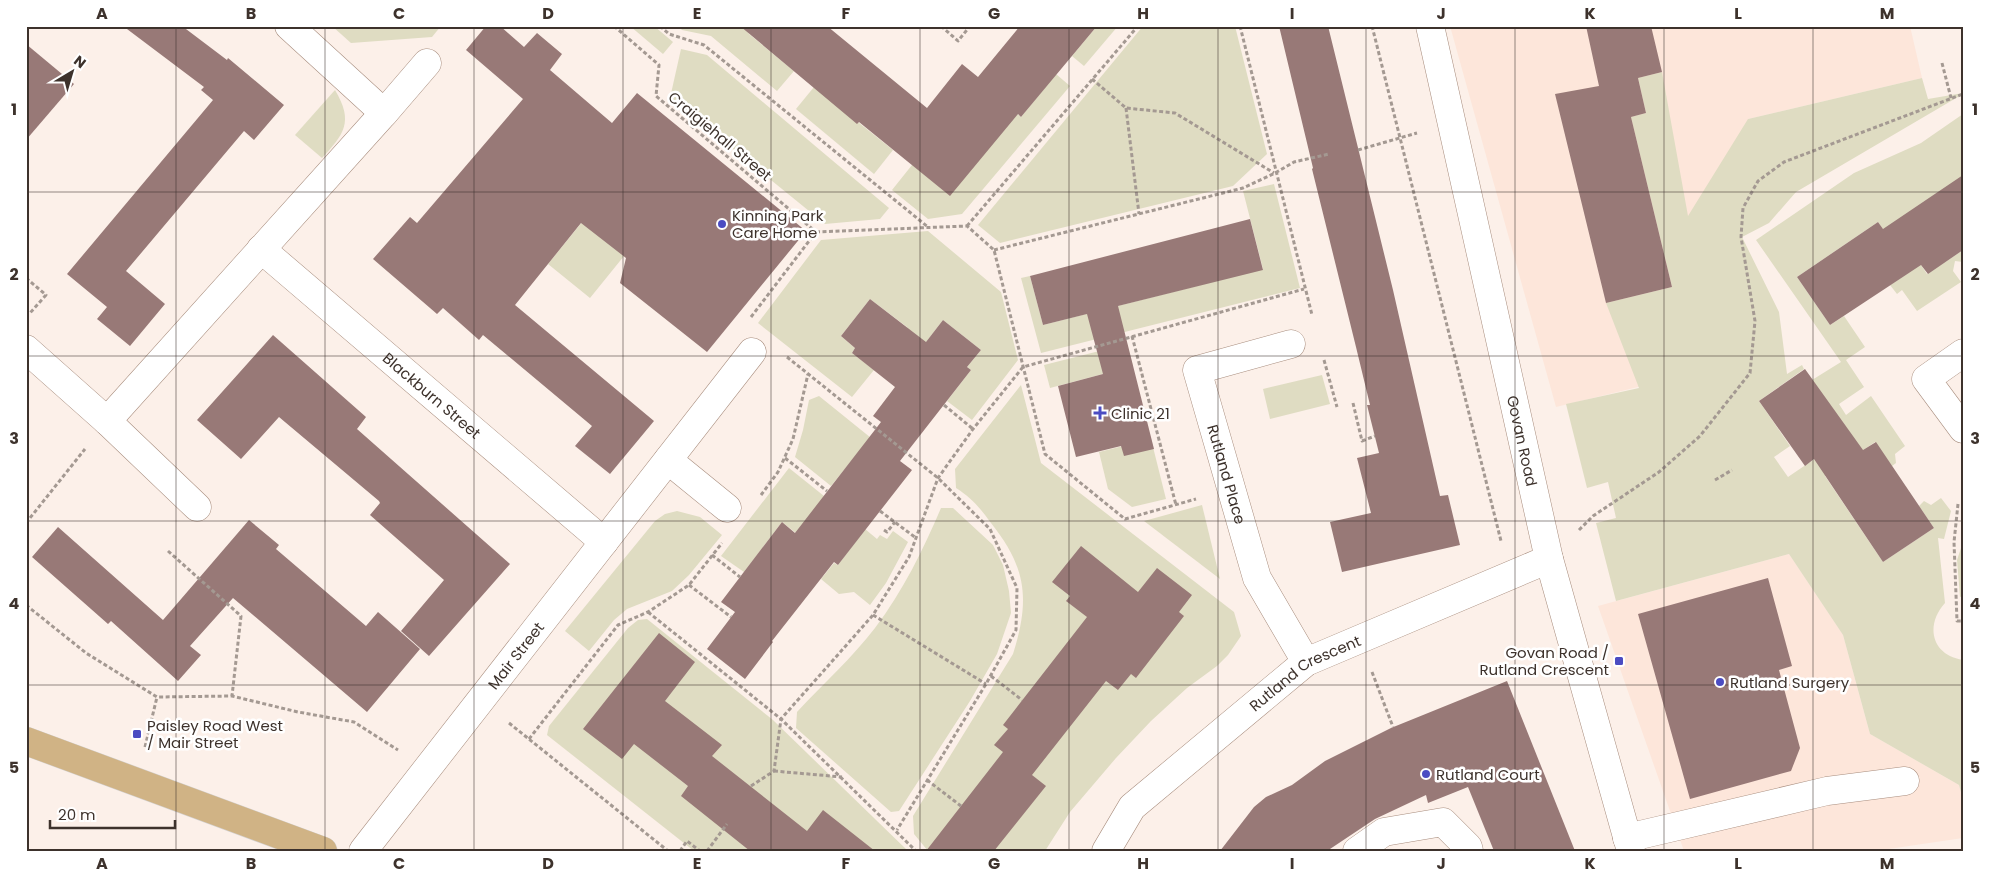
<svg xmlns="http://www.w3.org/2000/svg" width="1989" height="877" viewBox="0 0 1989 877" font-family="Poppins,sans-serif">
<rect width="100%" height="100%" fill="#fcf0e9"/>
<g fill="#fde6da">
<path d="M1450,26H1910L1922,78L1748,119L1724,366L1556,407Z"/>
<path d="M1789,554L1843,635L1870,734L1959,785L1963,800V838L1875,851H1684L1598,606Z"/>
</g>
<g fill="#dfdcc2">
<path d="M332,26H441L432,37L351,43Z"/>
<path d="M630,26H654L673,42L663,54Z"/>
<path d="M678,26H745L749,34L794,71L777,91L711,36L682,30Z"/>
<path d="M1097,26H1118L1084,66L1072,56Z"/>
<path d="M1143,26H1235L1267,154L1233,186L1000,243L978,225Z"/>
<path d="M681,49L707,55L889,208L880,219L825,224L670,98Z"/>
<path d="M1662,72L1688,216L1748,119L1922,78L1928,99L1963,93V94L1796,192L1769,223L1742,237L1779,312L1787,374L1802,365L1804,369L1759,401L1790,446L1774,457L1788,477L1851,434L1812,380L1841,362L1756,240L1854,173L1921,143L1963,114V178L1893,223L1927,274L1963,250V262L1955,261L1953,271L1961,282L1917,311L1902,290L1897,294L1890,285L1911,271L1878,222L1797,277L1830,325L1844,316L1865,347L1846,360L1864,387L1839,404L1846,415L1871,396L1905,446L1895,454L1896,463L1892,466L1875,442L1825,476L1883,562L1934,528L1919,506L1924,501L1931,505L1941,498L1951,511L1944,539L1938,538L1945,603C1925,625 1931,655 1963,660V800L1959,785L1870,734L1843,635L1789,554L1616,601L1596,523L1616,518L1608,482L1587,488L1566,404L1639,388L1606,303L1672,287L1631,117L1646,113L1638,78Z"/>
<path d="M1056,74L1070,86L962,214L928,219L892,190L912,165L1001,100L1021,117Z"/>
<path d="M814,87L893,150L874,174L796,109Z"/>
<path d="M335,90C354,122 344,134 322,158L295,135Z"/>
<path d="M613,184L622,255L624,256L590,298L548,264Z"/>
<path d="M1274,184L1300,288L1041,353L1021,278L1030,276L1043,325L1263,269L1243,191Z"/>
<path d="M928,231L1001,292L1018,360L972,420L947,401L971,370L967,367L981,350L943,320L917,354L907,327L870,299L841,336L855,348L852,353L874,370L852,397L758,323L821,240Z"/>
<path d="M1127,344L1133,366L1050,388L1044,365Z"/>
<path d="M1322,375L1330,404L1270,419L1263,389Z"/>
<path d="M1021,385L1041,463L1234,612L1241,636L1228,655L1217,666L1187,688L1151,721L1116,758L1070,812L1045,851H928L914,834L913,816L1013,654C1030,600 1027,568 991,523C980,508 972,498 956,488L955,469Z"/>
<path d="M819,396L876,442L857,454L831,486L795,457L803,430L809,400Z"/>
<path d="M1151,439L1166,499L1132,507L1108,489L1099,452Z"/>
<path d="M789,468L824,496L801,537L782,522L744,572L721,556Z"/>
<path d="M1202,505L1220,579L1144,521Z"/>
<path d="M941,508H953L993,545L1003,565L1009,591L1011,613L997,654L970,701L899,811L891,812L796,728L797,712C823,684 852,658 875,628C903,591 923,550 941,508Z"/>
<path d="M677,511L700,517L722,535L689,575L672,591L627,609L614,620L589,651L565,631L655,521L665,514Z"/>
<path d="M865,529L877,539L880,535L887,539L893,531L908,542L886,583L870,605L854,592L839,594L821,579L834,563L838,565Z"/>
<path d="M1963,542V596L1960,597L1957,560Z"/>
<path d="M647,619L773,720L908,851H694L547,735L549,726L628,628L638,620Z"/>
</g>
<g fill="#987977">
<path d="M123,26H182L227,60L228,58L284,105L254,140L244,131L126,271L165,304L130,346L97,319L107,307L67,274L213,100L201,90L204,87Z"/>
<path d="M486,26H500L524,47L537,33L562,54L550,70L612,123L637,93L806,231L707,352L620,283L626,258L581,223L515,305L654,421L610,474L575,446L592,426L483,335L479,340L443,308L437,314L373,259L410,217L417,223L523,99L466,50Z"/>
<path d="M740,26H827L927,108L962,64L978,77L1020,26H1097L1021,117L1018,114L950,196L859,122L857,124Z"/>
<path d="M1279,26H1328L1393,290L1440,496L1448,495L1460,545L1342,572L1330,522L1371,513L1357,458L1379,453L1367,405H1370L1356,347L1312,169L1313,168Z"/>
<path d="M1586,26H1651L1662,72L1638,78L1646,113L1631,117L1672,287L1606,303L1555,94L1599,86Z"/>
<path d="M26,44L74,84L26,140Z"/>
<path d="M1963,175V250L1928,274L1921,265L1830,325L1797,277L1878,222L1883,229Z"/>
<path d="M1250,219L1263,270L1118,306L1154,449L1124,456L1121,446L1076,457L1058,386L1103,374L1087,314L1043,325L1030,276Z"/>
<path d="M870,299L926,342L943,320L981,350L967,367L971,370L900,461L912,470L838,565L834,562L772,641L773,642L745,679L707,649L735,612L721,602L782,522L795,533L881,422L873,416L895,387L852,353L855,348L841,336Z"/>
<path d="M273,335L366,417L357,429L510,564L429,656L401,631L444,580L370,515L380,503L379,501L279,417L241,459L197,420Z"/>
<path d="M1805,369L1863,450L1876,442L1934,528L1883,562L1814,459L1805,466L1759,401Z"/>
<path d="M249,520L279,545L276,549L366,626L378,612L420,649L367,712L233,598L190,646L201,655L178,681L111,621L108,624L32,557L58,527L163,620Z"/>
<path d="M1081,546L1138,592L1157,568L1192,595L1179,612L1184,616L1136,678L1131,674L1118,690L1106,681L1032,775L1046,786L994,851H926L1003,752L994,745L1008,729L1003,725L1087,617L1066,601L1070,596L1052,582Z"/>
<path d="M1768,578L1792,666L1779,670L1800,748L1791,771L1690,799L1638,614Z"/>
<path d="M659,633L695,662L665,701L722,745L712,756L807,831L823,810L875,851H750L681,796L688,786L634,744L622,759L583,729Z"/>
<path d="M1507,681L1575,851H1494L1468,787L1428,803L1426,795L1375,819L1327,851H1220L1254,807L1266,797L1292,785L1325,761L1391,728Z"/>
</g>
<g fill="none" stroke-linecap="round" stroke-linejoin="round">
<defs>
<g id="minor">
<path d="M289,26L384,113"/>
<path id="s1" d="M1430,26L1549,559L1631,851"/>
<path id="s2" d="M261,249L604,542"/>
<path id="s3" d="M1291,344L1197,370L1257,578L1306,662"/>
<path d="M26,349L107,421L197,507"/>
<path d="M1963,353L1926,379L1963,429"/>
<path d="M107,421L384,113L427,63"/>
<path d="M668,460L727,508"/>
<path d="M1627,838L1827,791L1905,781"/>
<path id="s4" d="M363,851L752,352"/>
<path id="s5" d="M1106,851L1132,807L1306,662L1549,559"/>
<path d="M1357,851L1384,832L1443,822L1468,847L1469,851"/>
</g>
<path id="major" d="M26,741L323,851"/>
</defs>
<use href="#minor" stroke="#a88d7e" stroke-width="29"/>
<use href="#major" stroke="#d4d2d1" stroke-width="29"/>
<g stroke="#a49992" stroke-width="3" stroke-dasharray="4 2.5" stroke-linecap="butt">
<path d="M614,26L659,65L656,96L816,232"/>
<path d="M660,26L669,34L704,45L928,227"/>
<path d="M941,26L958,41L970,26"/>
<path d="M1240,26L1312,315"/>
<path d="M1372,26L1501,541"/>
<path d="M1942,63L1951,98"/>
<path d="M1092,79L1126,108L1175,113L1274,173"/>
<path d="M1126,108L1139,214"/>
<path d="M1358,150L1417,133"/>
<path d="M967,226L1138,26"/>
<path d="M816,232L967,226L994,250L1045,454L1125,519L1196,499"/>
<path d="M994,250L1243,188L1275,173L1294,162L1329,154"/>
<path d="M26,278L46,295L30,313"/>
<path d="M751,317L816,232"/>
<path d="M1132,336L1176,505"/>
<path d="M787,357L938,478L990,529L1017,588L1016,630L986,684L897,830"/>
<path d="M1324,360L1337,407"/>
<path d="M1353,403L1362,441L1375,436"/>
<path d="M944,405L973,429"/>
<path d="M785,458L827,491"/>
<path d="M1715,480L1732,470"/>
<path d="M761,495L778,472L793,439L808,374"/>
<path d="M1958,504L1954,542L1957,621H1963"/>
<path d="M880,511L916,538"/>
<path d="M26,523L85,449"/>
<path d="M884,530L887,532L895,522"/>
<path d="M1579,530L1593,516L1659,472L1700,436L1750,373L1755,321L1741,237L1743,208L1758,181L1784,162L1963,94"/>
<path d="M168,551L241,616L232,696"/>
<path d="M712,555L740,577"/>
<path d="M689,585L731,617"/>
<path d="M26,605L86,653L157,697L232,696L298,712L354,722L398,750"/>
<path d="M648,612L781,719L916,851"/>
<path d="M873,615L986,684"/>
<path d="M1372,672L1393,727"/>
<path d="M991,676L1022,700"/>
<path d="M509,723L668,851"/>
<path d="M529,739L618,625L648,612L689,585L722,543"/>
<path d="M145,747L157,697"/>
<path d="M774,771L842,777"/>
<path d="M927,780L961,806"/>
<path d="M751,786L774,771L781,719L873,615L909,557L938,478L973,429L1023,367L1304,289"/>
<path d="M680,851L687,841L700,851"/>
<path d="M707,851L727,824"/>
</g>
<use href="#minor" stroke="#fff" stroke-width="28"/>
<use href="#major" stroke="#d0b385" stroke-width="28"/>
</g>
<path fill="none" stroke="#3d322c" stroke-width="1" stroke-opacity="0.55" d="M176,26V851M325,26V851M474,26V851M623,26V851M771,26V851M920,26V851M1069,26V851M1218,26V851M1366,26V851M1515,26V851M1664,26V851M1813,26V851M26,192H1963M26,356H1963M26,521H1963M26,685H1963"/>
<g fill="#4b4cc2" stroke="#fff" stroke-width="2">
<circle cx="722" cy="224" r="5"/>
<path d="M1097.5 405.5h5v5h5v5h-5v5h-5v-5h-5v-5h5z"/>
<rect x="1614" y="656" width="10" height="10" rx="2.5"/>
<circle cx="1720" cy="682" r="5"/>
<rect x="132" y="729" width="10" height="10" rx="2.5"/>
<circle cx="1426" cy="774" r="5"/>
</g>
<g text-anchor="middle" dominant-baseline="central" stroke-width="5" stroke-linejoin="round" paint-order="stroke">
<g font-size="15" fill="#3d322c" stroke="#fff">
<text transform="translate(720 136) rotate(40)">Craigiehall Street</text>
<text stroke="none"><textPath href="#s2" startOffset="225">Blackburn Street</textPath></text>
<text stroke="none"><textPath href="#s1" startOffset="425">Govan Road</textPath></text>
<text stroke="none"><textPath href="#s3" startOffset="206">Rutland Place</textPath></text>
<text stroke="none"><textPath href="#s4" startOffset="248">Mair Street</textPath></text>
<text stroke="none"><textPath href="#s5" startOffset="271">Rutland Crescent</textPath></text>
</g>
<g font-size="15" fill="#3d322c" stroke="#fff" text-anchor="start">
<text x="732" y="215">Kinning Park<tspan x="732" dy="17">Care Home</tspan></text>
<text x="1111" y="413">Clinic 21</text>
<text x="1609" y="652" text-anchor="end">Govan Road /<tspan x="1609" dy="17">Rutland Crescent</tspan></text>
<text x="1730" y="682">Rutland Surgery</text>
<text x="147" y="725">Paisley Road West<tspan x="147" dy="17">/ Mair Street</tspan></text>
<text x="1436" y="774">Rutland Court</text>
</g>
</g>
<rect width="1989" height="877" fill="none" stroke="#ffffff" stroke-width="55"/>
<g transform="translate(72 72) rotate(38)" stroke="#ffffff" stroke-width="4" paint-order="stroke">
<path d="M0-4L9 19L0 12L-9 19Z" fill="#3d322c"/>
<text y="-8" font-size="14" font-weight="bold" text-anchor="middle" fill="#3d322c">N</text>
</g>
<path d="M50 820v8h125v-8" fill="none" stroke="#3d322c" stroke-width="2.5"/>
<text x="58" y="820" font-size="15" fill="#3d322c" stroke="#ffffff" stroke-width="4" paint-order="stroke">20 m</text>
<rect x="28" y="28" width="1934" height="822" fill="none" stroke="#3d322c" stroke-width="2"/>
<g font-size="16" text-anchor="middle" font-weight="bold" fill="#3d322c">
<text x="102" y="19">A</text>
<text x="251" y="19">B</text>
<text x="399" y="19">C</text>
<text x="548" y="19">D</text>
<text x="697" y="19">E</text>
<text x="846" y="19">F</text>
<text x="994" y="19">G</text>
<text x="1143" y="19">H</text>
<text x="1292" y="19">I</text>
<text x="1441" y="19">J</text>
<text x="1590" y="19">K</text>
<text x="1738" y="19">L</text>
<text x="1887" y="19">M</text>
<text x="14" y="115">1</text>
<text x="1975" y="115">1</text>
<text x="14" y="280">2</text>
<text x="1975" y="280">2</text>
<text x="14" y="444">3</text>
<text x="1975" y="444">3</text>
<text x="14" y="609">4</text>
<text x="1975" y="609">4</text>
<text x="14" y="773">5</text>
<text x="1975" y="773">5</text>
<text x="102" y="869">A</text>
<text x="251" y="869">B</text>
<text x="399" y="869">C</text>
<text x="548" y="869">D</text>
<text x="697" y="869">E</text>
<text x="846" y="869">F</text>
<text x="994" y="869">G</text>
<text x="1143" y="869">H</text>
<text x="1292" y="869">I</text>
<text x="1441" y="869">J</text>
<text x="1590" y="869">K</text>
<text x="1738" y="869">L</text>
<text x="1887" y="869">M</text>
</g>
</svg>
